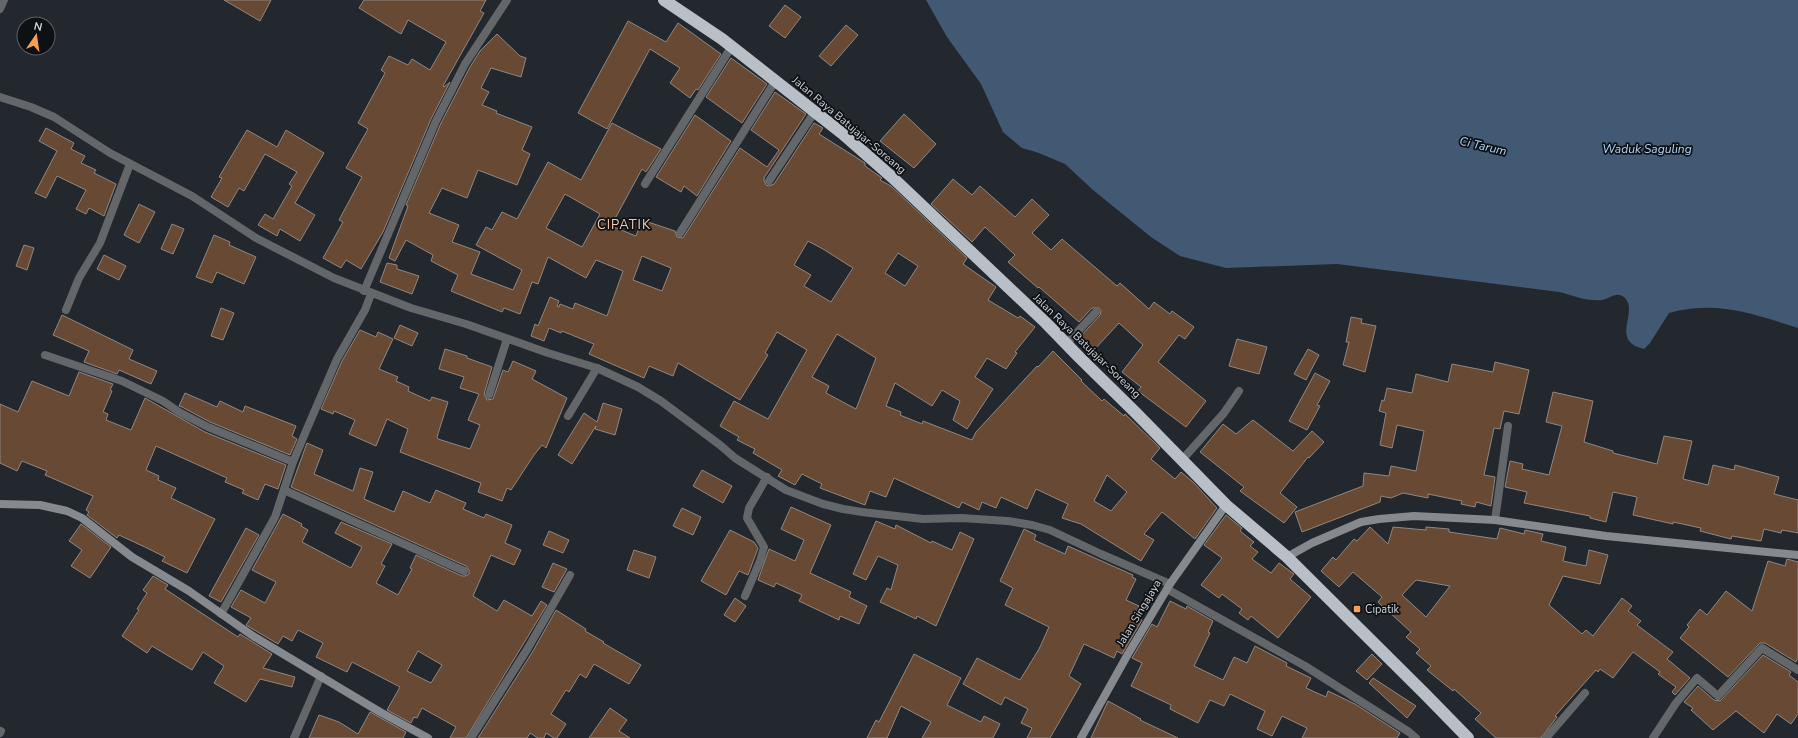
<svg xmlns="http://www.w3.org/2000/svg" width="1798" height="738" viewBox="0 0 1798 738" font-family="'Nunito Sans',sans-serif">
<rect width="100%" height="100%" fill="#23282e"/>
<path fill="#415973" d="M926,0H1798V328C1753,314 1717,300 1669,313L1650,343L1644,349C1609,341 1639,312 1625,298C1617,290 1609,299 1602,300C1588,302 1572,295 1559,292L1337,264L1226,268L1180,256L1151,237L1093,190L1065,164L1039,153L1022,148L1003,132L981,84L947,37Z"/>
<g fill="#674934" stroke="#908781" fill-rule="evenodd">
<path d="M224,0H271L260,21Z"/>
<path d="M364,0H486L480,11L484,13L443,86L444,87L450,82L431,119L383,232L361,269L346,260L341,268L323,258L343,222L339,220L362,177L346,168L368,129L358,123L385,73L381,70L389,56L408,65L412,59L430,70L446,42L408,20L401,34L359,8Z"/>
<path d="M785,5L801,17L785,38L769,26Z"/>
<path d="M628,21L666,42L678,23L721,54L698,90L696,89L690,98L670,83L680,68L650,49L607,129L578,113Z"/>
<path d="M846,25L858,35L831,66L819,56Z"/>
<path d="M497,34L520,56L526,58L521,77L491,68L481,88L489,92L482,105L497,111L496,113L532,127L522,150L530,154L517,185L478,170L467,198L442,188L429,213L459,225L452,242L480,252L471,274L513,290L522,270L476,245L486,227L492,230L502,212L517,219L548,162L581,180L612,123L661,149L646,172L642,169L611,226L636,236L642,220L675,231L677,237L683,238L740,148L767,167L779,150L751,130L775,92L806,114L764,178V181L766,185L769,186L774,184L814,123L823,128L819,134L865,163V166L882,178L880,180L891,186L967,258L963,264L996,287L988,300L1018,318L1020,316L1035,327L1015,352L1017,353L1006,369L987,358L975,377L993,389L967,429L953,420L960,401L942,390L932,406L895,383L886,406L901,412L900,415L922,424L923,421L972,440L976,432L1037,366L1038,367L1053,351L1082,380L1081,381L1102,401L1104,399L1124,416L1125,414L1160,448L1151,459L1175,479L1181,472L1193,482L1217,508L1195,539L1162,512L1144,534L1154,540L1141,561L1081,524L1062,518L1068,504L1036,489L1027,509L1001,497L996,508L982,502L979,510L962,502L959,508L894,478L886,497L870,491L865,505L820,488L822,484L802,474L795,485L778,476L782,470L753,453L755,449L737,440L739,437L720,426L734,401L768,419L807,350L777,332L765,353L768,355L740,400L678,363L673,376L649,366L644,378L589,354L594,344L562,331L561,333L549,328L544,341L531,336L535,324L538,326L550,297L559,301L557,306L559,307L560,304L573,309L575,303L607,316L623,271L596,260L586,278L548,257L538,284L532,282L520,314L504,308L502,312L451,291L458,275L431,261L433,255L406,240L395,261L389,258L408,206L406,205L441,123L470,67L480,51ZM565,194L600,214L582,247L546,228ZM808,241L823,249L853,268L831,302L804,286L811,275L794,265ZM898,253L918,266L905,286L885,273ZM642,256L671,268L662,291L633,280ZM837,334L876,358L856,409L826,393L829,386L812,377ZM1107,475L1127,492L1111,511L1094,501Z"/>
<path d="M731,58L767,84L742,123L706,97Z"/>
<path d="M904,114L936,144L914,168L880,141Z"/>
<path d="M695,115L731,141L697,196L684,186L681,192L656,177Z"/>
<path d="M46,128L74,143L71,149L85,156L81,163L96,170L94,173L116,184L104,216L89,208L86,214L76,209L86,190L57,176L46,198L35,193L57,151L39,141Z"/>
<path d="M247,130L277,147L286,130L324,153L295,203L315,215L300,241L280,229L277,236L258,225L265,214L273,219L292,186L289,184L297,172L265,154L244,191L239,188L228,207L211,197L222,178L219,177Z"/>
<path d="M953,179L972,195L980,186L1015,217L1032,199L1049,215L1032,233L1051,250L1062,239L1117,286L1120,283L1149,309L1154,302L1170,314L1172,311L1194,327L1185,339L1179,335L1158,362L1206,401L1186,427L1138,391L1141,387L1122,372L1143,345L1119,323L1093,351L1079,338L1100,315L1101,311L1099,308H1092L1079,322L1039,287L1038,288L1008,262L1015,255L985,227L972,242L931,204Z"/>
<path d="M139,204L155,212L139,243L124,235Z"/>
<path d="M172,224L184,229L173,254L161,249Z"/>
<path d="M214,235L230,242L229,245L256,257L244,284L217,272L212,283L196,277Z"/>
<path d="M24,245L34,248L27,270L16,266Z"/>
<path d="M104,255L126,266L119,280L97,269Z"/>
<path d="M387,263L397,265V269L419,276L412,294L380,282Z"/>
<path d="M221,308L234,313L223,340L211,336Z"/>
<path d="M62,315L133,350L129,359L157,371L151,384L119,370L117,374L84,362L89,351L53,335Z"/>
<path d="M1351,317L1362,319L1361,323L1376,326L1365,372L1343,365L1349,342H1346Z"/>
<path d="M400,325L418,333L412,346L394,338Z"/>
<path d="M360,330L376,337L378,332L393,339L379,369L398,377L396,381L409,387L408,391L430,401L432,397L448,402L437,437L438,439L470,449L480,425L468,420L479,394L460,388L464,377L439,369L445,349L467,356V358L492,367L484,394L487,400L493,399L503,370L508,372L513,361L536,371L532,379L567,398L546,448L542,445L534,455L511,490L507,488L502,501L478,492L481,483L400,452L408,429L387,419L376,446L349,434L355,420L334,411L333,414L321,409L342,361Z"/>
<path d="M1237,339L1267,347L1259,374L1229,366Z"/>
<path d="M1308,349L1319,355L1306,380L1294,374Z"/>
<path d="M1495,362L1529,370L1519,414L1504,411L1500,429L1494,428L1484,475L1495,477L1491,506L1476,502L1475,507L1461,504L1462,501L1428,494V498L1403,493L1391,498L1381,496L1380,502L1302,532L1295,512L1363,486L1364,473L1389,476L1391,466L1416,471L1424,431L1397,425L1392,448L1380,445L1386,413L1379,411L1382,400L1384,401L1387,388L1412,393L1416,374L1448,382L1452,364L1493,372Z"/>
<path d="M79,372L113,384L110,390L112,391L103,412L108,414L106,420L131,430L145,398L205,432L286,465L278,489L265,484L258,500L242,493L244,490L225,482L227,478L156,446L146,470L159,476L158,480L176,488L171,498L215,519L187,573L162,561L165,557L147,548L119,535L117,538L87,515L89,512L86,510L93,496L45,475L47,471L22,461L17,471L0,463V404L18,412L32,381L69,396Z"/>
<path d="M1315,373L1330,381L1317,405L1320,406L1307,430L1289,421Z"/>
<path d="M1553,392L1593,401L1584,442L1613,451V453L1657,464L1664,436L1692,441L1683,479L1708,485L1713,465L1734,470L1735,465L1779,477L1774,494L1798,500V533L1782,530L1781,533L1764,529L1761,541L1732,536L1731,539L1700,531L1701,528L1673,522V524L1633,515L1637,497L1613,492L1606,522L1590,518V516L1524,503L1527,492L1505,487L1510,461L1523,464L1522,469L1549,475L1562,426L1546,422Z"/>
<path d="M185,393L217,407L220,401L243,412L245,406L296,426L292,436L297,439L290,455L210,422L182,407L179,406Z"/>
<path d="M603,403L622,409L615,435L595,429L596,426L572,464L558,455L584,413L597,422Z"/>
<path d="M1253,420L1293,451L1312,431L1324,442L1309,458L1308,457L1280,493L1297,507L1284,523L1240,491L1244,487L1200,452L1223,424L1236,434Z"/>
<path d="M307,443L323,450L314,474L353,491L360,468L373,472L364,499L394,512L403,491L430,503L436,490L466,503L463,509L484,518L486,514L512,525L505,543L521,550L514,565L491,555L473,596L497,611L504,600L532,616L541,601L547,605L466,738H450L456,727L422,708L417,718L414,717L411,723L387,710L400,687L352,662L347,672L316,657L323,643L298,630L292,641L283,636L278,644L246,625L251,618L231,607L241,590L265,603L276,582L252,570L283,514L302,524L301,526L308,530L302,542L351,568L362,547L335,533L341,522L392,544L381,564L385,566L376,583L398,595L412,569L410,568L416,555L462,576H465L469,574V570L466,566L291,487ZM418,651L442,665L431,683L407,671Z"/>
<path d="M702,470L732,486L723,503L693,486Z"/>
<path d="M791,507L831,525L810,573L851,592L849,597L867,606L859,624L840,616L839,620L820,611L799,601L802,595L776,583L774,587L758,580L769,549L795,561L804,540L781,529Z"/>
<path d="M682,508L701,517L693,535L673,526Z"/>
<path d="M1226,515L1242,528L1240,531L1254,542L1250,546L1258,552L1252,559L1271,573L1279,563L1294,574L1290,579L1311,597L1278,638L1251,616L1248,620L1239,613L1242,609L1222,594L1219,598L1201,585L1222,558L1204,545Z"/>
<path d="M876,521L895,529L896,525L931,543L932,541L952,550L960,532L974,539L936,626L917,616L916,619L880,602L887,588L891,590L898,565L878,556L866,580L853,574Z"/>
<path d="M81,524L111,547L90,578L71,566L82,550L69,541Z"/>
<path d="M1370,527L1388,544L1393,527L1426,530V527L1449,529V532L1497,539L1500,528L1524,534L1525,530L1543,534L1541,541L1566,547L1563,561L1586,566L1589,550L1608,555L1600,584L1563,576L1549,605L1582,634L1586,630L1593,636L1622,598L1632,606L1628,611L1641,621L1637,625L1673,652L1667,659L1690,678L1675,695L1672,692L1676,687L1658,674L1660,672L1633,652L1613,678L1600,669L1598,672L1596,670L1555,716L1557,717L1541,738H1496L1475,719L1481,713L1454,689L1453,691L1427,670L1431,666L1416,653L1420,649L1406,637L1411,632L1378,602L1382,597L1353,572L1339,587L1321,571L1333,557L1336,560L1354,539L1357,541ZM1416,580L1450,586L1426,617L1402,595Z"/>
<path d="M246,528L259,535L221,602L209,596Z"/>
<path d="M1024,529L1036,535L1034,540L1065,554L1068,546L1133,575L1132,577L1136,579L1126,600L1139,606L1134,616L1142,620L1122,654L1117,651L1114,658L1084,644L1069,676L1081,684L1050,738H1027L1032,728L1021,723L1028,709L1005,697L1001,705L963,684L977,658L1020,680L1039,649L1049,627L1005,605L1013,588L1000,581Z"/>
<path d="M730,530L754,542L758,548L748,575L739,571L726,595L701,581Z"/>
<path d="M549,531L569,540L563,553L543,545Z"/>
<path d="M634,550L656,557L649,578L627,570Z"/>
<path d="M1787,559L1798,562V657L1796,662L1765,643H1760L1728,677L1680,638L1689,627L1687,625L1700,609L1707,615L1726,591L1752,611L1768,561L1785,566Z"/>
<path d="M553,563L567,569L554,592L542,587Z"/>
<path d="M153,576L168,585L165,589L238,637L240,634L272,654L263,668L295,677L292,687L260,679L246,702L214,683L224,666L203,652L192,670L152,646L147,653L122,636L139,610L137,609L147,593L143,590Z"/>
<path d="M735,598L746,606L735,622L724,615Z"/>
<path d="M1170,601L1186,609L1187,606L1213,621L1208,632L1210,633L1194,666L1223,680L1234,657L1247,663L1255,646L1287,663L1286,666L1311,678L1306,688L1326,697L1328,691L1355,704L1400,733L1397,738H1302L1307,728L1282,716L1272,736L1257,729L1265,711L1230,694L1224,706L1210,700L1198,723L1170,709L1171,705L1131,686L1142,663L1132,658L1152,624L1157,627Z"/>
<path d="M556,610L586,629L585,631L604,642L603,643L641,665L629,684L594,664L586,678L580,674L569,692L566,690L551,714L566,724L557,738H554L546,733L544,738H538L530,733L527,738H478L533,651Z"/>
<path d="M914,654L961,678L947,705L981,722L984,716L1000,724L993,738H922L931,722L901,706L887,738H867L876,720L879,722Z"/>
<path d="M1372,654L1382,664L1367,680L1356,671Z"/>
<path d="M1763,655L1791,672L1789,675L1798,682V714L1791,724L1777,714L1764,733L1736,711L1713,730L1691,710L1693,708L1684,702L1698,686L1714,700L1720,701Z"/>
<path d="M1373,678L1416,706L1407,718L1369,683Z"/>
<path d="M1108,701L1141,719L1140,720L1178,738H1091Z"/>
<path d="M610,708L627,720L619,731L630,738H589Z"/>
<path d="M370,712L406,732L403,738H309L319,715L339,722L358,734Z"/>
</g>
<g fill="none" stroke-linecap="round" stroke-linejoin="round">
<g stroke="#64676a" stroke-width="8">
<path d="M0,9L4,0"/>
<path d="M0,97L31,107L54,117L110,153L192,196L256,238L334,278L411,308L466,324L548,353L597,368L638,387L661,401L720,445L735,458L786,490L823,504L843,509L862,512L923,519L961,518L1008,521L1032,525L1050,530L1101,554L1170,584"/>
<path d="M769,181L814,113"/>
<path d="M645,184L732,46"/>
<path d="M680,233L776,80"/>
<path d="M364,291L436,121L465,64L507,0"/>
<path d="M66,310L79,278L100,243L130,164"/>
<path d="M1066,344L1096,312"/>
<path d="M45,355L122,381L163,401L179,412L208,427L293,462"/>
<path d="M489,395L507,339"/>
<path d="M568,416L597,368"/>
<path d="M1181,461L1224,413L1239,391"/>
<path d="M284,490L464,571"/>
<path d="M1495,520L1508,426"/>
<path d="M1167,589L1305,666L1409,732L1416,738"/>
<path d="M745,596L760,561L764,547L747,518L749,508L767,477"/>
<path d="M221,614L275,517L293,462L306,431L337,359L365,310L371,294"/>
<path d="M0,733L1,731"/>
<path d="M294,738L321,676"/>
<path d="M471,738L528,648L570,575"/>
<path d="M1546,738L1585,693"/>
<path d="M1653,738L1676,703L1697,678L1718,696L1762,648L1798,670"/>
</g>
<g stroke="#868a8f" stroke-width="8">
<path d="M0,504L40,505L67,511L82,518L132,557L189,591L253,636L380,712L428,738"/>
<path d="M1287,557L1312,543L1361,522L1379,519L1414,516L1495,520L1606,536L1798,555"/>
<path d="M1081,738L1128,654L1170,584L1226,505"/>
</g>
<path stroke="#b8bfc7" stroke-width="12" d="M664,0L722,39L843,134L893,178L1046,323L1080,358L1136,413L1226,505L1287,557L1425,694L1468,738"/>
</g>
<rect fill="#fd9d55" stroke="#0e1114" stroke-width="1.5" x="1353" y="605" width="8" height="8" rx="2"/>
<g text-anchor="middle" dominant-baseline="central" stroke-width="3.5" stroke-linejoin="round" paint-order="stroke">
<g font-size="11" fill="#d1d5d9" stroke="#0e1114">
<text transform="translate(849 125) rotate(40)">Jalan Raya Batujajar-Soreang</text>
<text transform="translate(1087 346) rotate(44)">Jalan Raya Batujajar-Soreang</text>
<text transform="translate(1139 613) rotate(-59)">Jalan Singajaya</text>
</g>
<g font-size="11" fill="#d1d5d9" stroke="#0e1114" text-anchor="start">
<text x="1365" y="609">Cipatik</text>
</g>
<g font-size="12" font-style="italic" fill="#b2d5fb" stroke="#0e1114">
<text transform="translate(1483 146) rotate(13)">Ci Tarum</text>
<text x="1647" y="149">Waduk Saguling</text>
</g>
<g font-size="13" letter-spacing="1" fill="#f7ceb2" stroke="#0e1114">
<text x="624" y="225">CIPATIK</text>
</g>
</g>
<g transform="translate(36 36) rotate(13)"><circle r="19" fill="#0e1114" stroke="#5c5f63"/>
<path d="M0-3L7 15L0 10L-7 15Z" fill="#fd9d55"/>
<text y="-6" font-size="11" font-weight="bold" text-anchor="middle" fill="#d1d5d9">N</text>
</g>
</svg>
